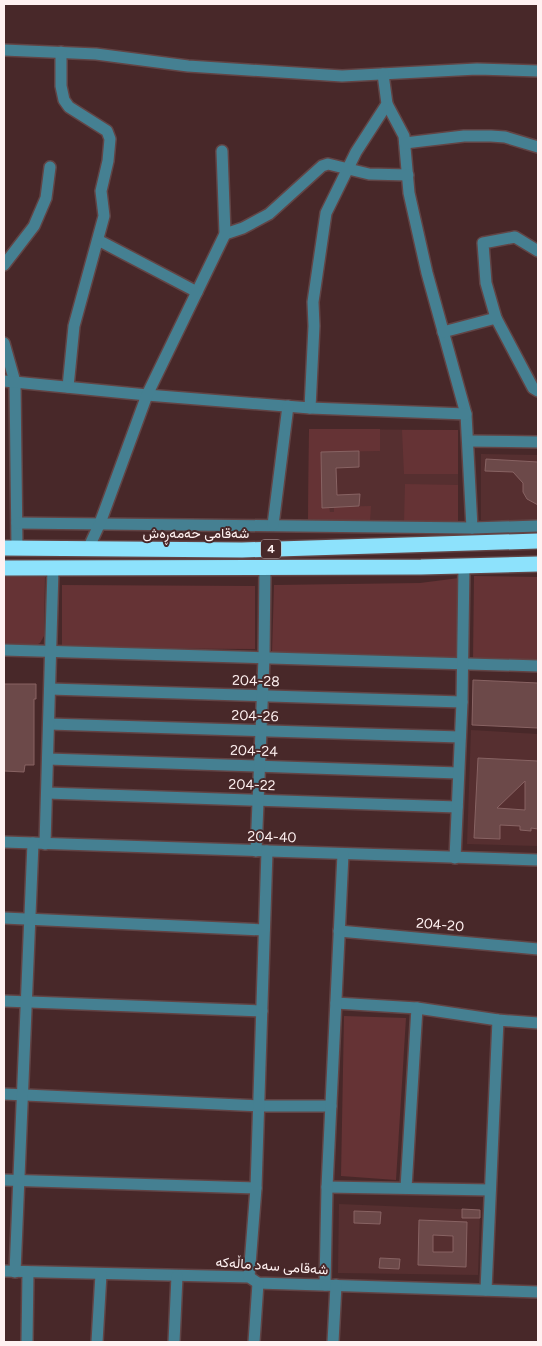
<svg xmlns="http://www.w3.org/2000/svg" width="542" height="1346" viewBox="0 0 542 1346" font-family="Figtree,Vazirmatn,sans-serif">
<rect width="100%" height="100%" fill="#482829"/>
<g fill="#562f30">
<path d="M309,429L458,430V523L308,521Z"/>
<path d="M481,454L538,455V520H481Z"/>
<path d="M471,730L538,734V846L467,844Z"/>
<path d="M339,1204L480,1210L478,1275L338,1273Z"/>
</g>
<g fill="#653335">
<path d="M309,429H380V451L321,452L322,508L329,507L330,512H334V507L371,506L370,522L308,521Z"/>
<path d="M402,430H458V474H404Z"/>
<path d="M405,484L458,485V523L404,522Z"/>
<path d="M4,575L45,576L44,636L40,643L36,645L4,643Z"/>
<path d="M474,576L538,577V662L473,661Z"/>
<path d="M459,578L457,660L272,653L274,585L420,583Z"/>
<path d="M62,585L255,586V649L62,648Z"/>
<path d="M344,1016L406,1018L396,1180L341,1176Z"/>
</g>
<g fill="#6c4949" stroke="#886363" fill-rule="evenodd">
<path d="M359,451V467L336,468L337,495L360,494L359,506L322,508L321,452Z"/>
<path d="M486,459L538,462V505L527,499L523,492V483L513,472L485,471Z"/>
<path d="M473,680L538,683V728L472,725Z"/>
<path d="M4,684H36V699H34V765H25L24,772L4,771Z"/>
<path d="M478,758L538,761V829L531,828V831L520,830V826L500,825V839L474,838ZM525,781V810L497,808Z"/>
<path d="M462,1209L480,1210V1218H462Z"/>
<path d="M354,1211L381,1212L380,1224L354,1223Z"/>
<path d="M419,1220L467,1222L466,1267L418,1265ZM433,1235L453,1236V1252H433Z"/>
<path d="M380,1258L400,1259L399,1269L379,1268Z"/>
</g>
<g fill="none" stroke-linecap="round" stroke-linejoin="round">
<defs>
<g id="minor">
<path d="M4,50L96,54L188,66L342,76L477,69L538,71"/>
<path d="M61,52V86L64,100L69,107L107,131L110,139L108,161L101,191L104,216L74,326L68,387"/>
<path d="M387,104L404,136L409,193L427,273L466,414L472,528"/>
<path d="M405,143L464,136H491L505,137L538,147"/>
<path d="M225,234L243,228L269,214L322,166L328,164L369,174L408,175"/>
<path d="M98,240L197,292"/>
<path d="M4,265L34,226L46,198L50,167"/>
<path d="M496,318L533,388L538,391"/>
<path d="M443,332L496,318L486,283L483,243L515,237L538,251"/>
<path d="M4,343L15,382L17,548"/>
<path d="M4,381L147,395L310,408L466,414"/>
<path d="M310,408L314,326L313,302L326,213L356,152L387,104L383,74"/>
<path d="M468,441L538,442"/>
<path d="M17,523L472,528L538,526"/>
<path d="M273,525L288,406"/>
<path d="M88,549L100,523L147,395L225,234L222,151"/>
<path d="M4,650L538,666"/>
<path d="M50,689L462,702"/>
<path d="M49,724L460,737"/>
<path d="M48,759L458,773"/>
<path d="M47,793L457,807"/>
<path d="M4,842L538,860"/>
<path d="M45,844L53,569"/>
<path d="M256,851L264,658L265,568"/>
<path d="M455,858L462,702L464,566"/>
<path d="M4,918L264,930"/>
<path d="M339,931L538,949"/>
<path d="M4,1001L262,1011"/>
<path d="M336,1003L417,1008L498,1020L538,1023"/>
<path d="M4,1094L259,1106H331"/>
<path d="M4,1180L256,1188"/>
<path d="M327,1187L490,1190"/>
<path d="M406,1188L417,1008"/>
<path d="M4,1271L249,1277L258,1283L538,1292"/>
<path d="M15,1272L33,843"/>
<path d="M249,1277L256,1188L267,851"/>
<path d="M325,1285L327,1187L343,854"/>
<path d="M486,1290L498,1020"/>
<path d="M27,1342L28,1272"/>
<path d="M97,1342L101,1274"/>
<path d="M174,1342L177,1276"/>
<path d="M254,1342L258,1283"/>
<path d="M333,1342L336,1285"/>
</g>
<g id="highway">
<path d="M4,548L242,550L538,541"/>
<path d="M4,568L421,567L538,564"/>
</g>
</defs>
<use href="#minor" stroke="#624445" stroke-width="14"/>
<use href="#highway" stroke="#624445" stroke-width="18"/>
<use href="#minor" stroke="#458092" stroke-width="11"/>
<use href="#highway" stroke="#8de2fc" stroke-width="15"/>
</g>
<g text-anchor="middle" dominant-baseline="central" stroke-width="4" stroke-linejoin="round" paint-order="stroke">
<rect fill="#482829" stroke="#c8b5b5" stroke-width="1" x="261" y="539.5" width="20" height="19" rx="4"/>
<g font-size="12" font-weight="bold" fill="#fff1f1">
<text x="271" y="549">4</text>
</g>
<g font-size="14" fill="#fff1f1" stroke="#482829">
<text x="196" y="533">شەقامی حەمەڕەش</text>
<text transform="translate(256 681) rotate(2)">204-28</text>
<text transform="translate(255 716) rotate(2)">204-26</text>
<text transform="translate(254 751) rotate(2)">204-24</text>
<text transform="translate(252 785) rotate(2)">204-22</text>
<text transform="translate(272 837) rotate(2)">204-40</text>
<text transform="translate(440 925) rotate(5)">204-20</text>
<text transform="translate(272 1266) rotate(4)">شەقامی سەد ماڵەکە</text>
</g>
</g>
<rect width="542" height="1346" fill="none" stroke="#fff1f1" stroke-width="10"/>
</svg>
